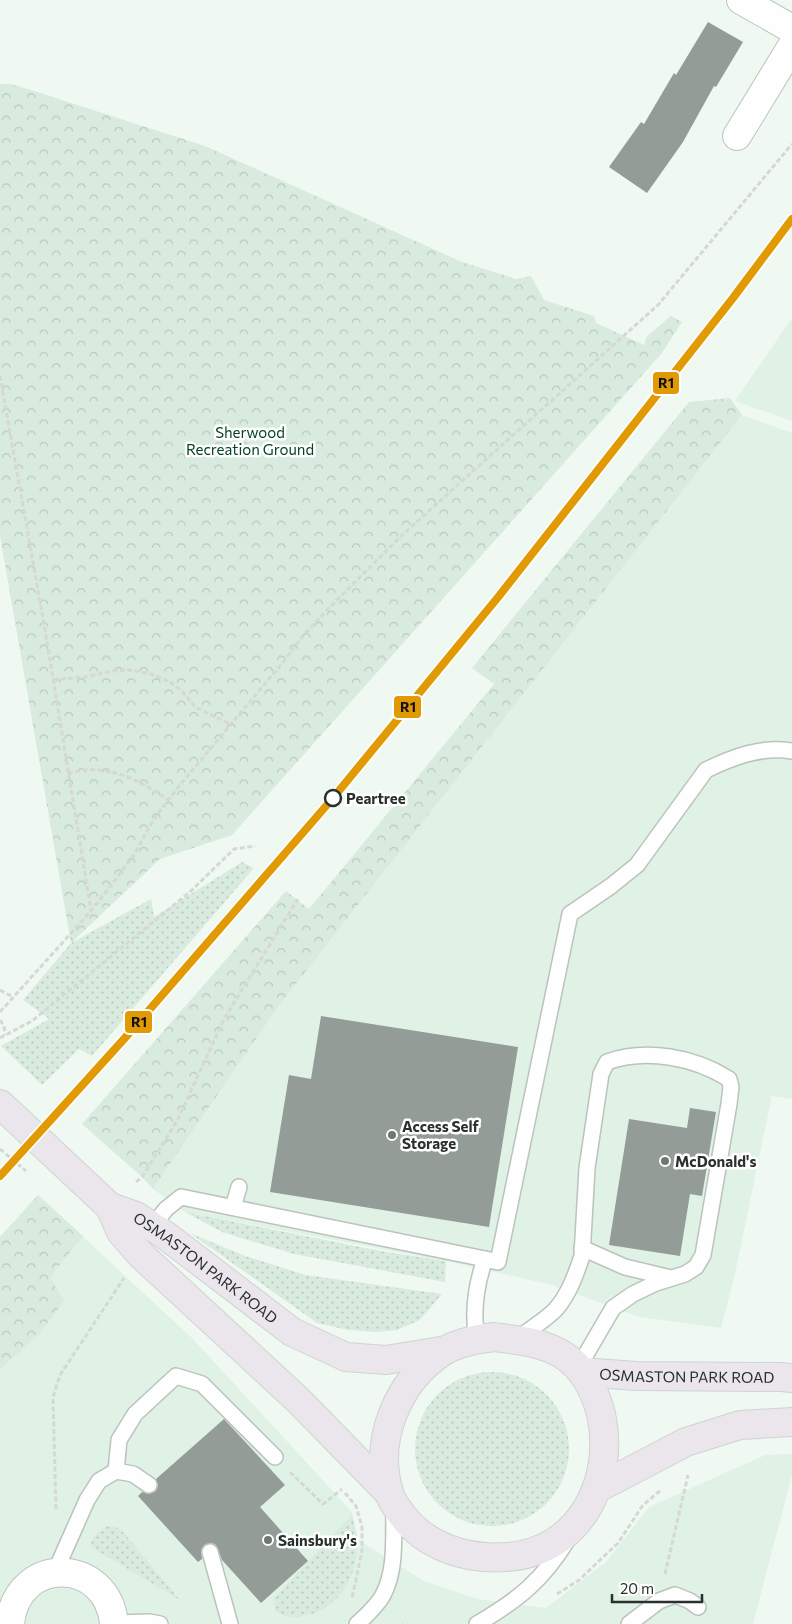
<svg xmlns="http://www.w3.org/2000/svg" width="792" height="1624" viewBox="0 0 792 1624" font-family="Commissioner,sans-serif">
<defs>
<pattern id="grass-dots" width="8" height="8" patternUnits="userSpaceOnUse" patternTransform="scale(1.25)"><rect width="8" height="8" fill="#d9eade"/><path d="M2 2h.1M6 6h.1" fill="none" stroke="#bac9bf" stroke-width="1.8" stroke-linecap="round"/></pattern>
<pattern id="forest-crowns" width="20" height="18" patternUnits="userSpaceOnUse" patternTransform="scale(1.25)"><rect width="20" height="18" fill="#d9eade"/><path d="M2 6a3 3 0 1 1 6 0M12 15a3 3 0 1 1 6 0" fill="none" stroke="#bac9bf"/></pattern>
</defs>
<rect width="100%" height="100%" fill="#eff9f2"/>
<g fill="#dff2e5">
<path d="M792,318V421L735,401Z"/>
<path d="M742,415L792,433V1099L770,1096L771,1100L735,1274L721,1328L640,1317L552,1285L446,1261L185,1212L153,1189L278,1007Z"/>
<path d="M38,1195L193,1339L352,1512L358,1540L424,1581L478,1599L546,1608L606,1562L649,1507L765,1455L792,1454V1475L753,1624H0V1237Z"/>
</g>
<g fill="url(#grass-dots)">
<path d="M242,862L254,868L92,1056L79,1049L42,1085L1,1046L49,1019L23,1000L71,943L151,899L154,917Z"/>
<path d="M185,1212L380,1251L446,1261L445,1282L294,1254L222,1232Z"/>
<path d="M190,1233L245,1256L306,1275L442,1294L420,1320L397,1330L377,1332L348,1330L317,1323Z"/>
<circle cx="492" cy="1449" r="77"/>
<path d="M352,1515C354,1523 357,1533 357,1541C359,1571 343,1602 315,1613C301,1618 288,1619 275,1611L274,1598Z"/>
<path d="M108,1526L116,1527L123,1532L180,1600L91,1547C91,1535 98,1531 108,1526Z"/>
</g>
<g fill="url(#forest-crowns)">
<path d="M0,84H12L205,146L462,262L516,279L531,276L544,300L594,316L596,323L644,345L647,336L671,316L682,322L662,353L232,835L160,859L71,943L0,536Z"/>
<path d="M730,398L742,415L278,1007L153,1189L142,1177L82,1124L286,891L309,909L494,684L472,668L689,402Z"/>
<path d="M38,1195L83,1236L50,1277L64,1301L39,1334L0,1369V1237Z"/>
</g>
<g fill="#949c97">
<path d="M708,22L743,42L716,87L714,86L683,142L647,193L609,167L641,122L644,124L674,73L676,75Z"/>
<path d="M321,1016L518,1047L489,1227L270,1192L289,1075L311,1079Z"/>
<path d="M690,1108L716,1112L702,1196L690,1194L680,1256L609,1245L629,1119L687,1128Z"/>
<path d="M224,1419L285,1485L260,1507L308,1561L261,1603L222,1560L216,1545L212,1543L204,1545L201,1550L202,1559L198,1562L138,1496L142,1492L149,1494L156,1491L158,1485L156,1479Z"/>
</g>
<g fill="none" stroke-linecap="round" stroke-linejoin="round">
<defs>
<g id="service">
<path d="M233,1207L239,1187"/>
<path d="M152,1227L166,1209L181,1197L485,1259"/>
<path d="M582,1248L625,1267L671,1278"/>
<path d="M477,1339C472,1312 476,1285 485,1259L498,1262L570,914L611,886L637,865L706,770C733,757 761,746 792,751"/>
<path d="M516,1340C528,1330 546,1320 556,1309C569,1294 576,1274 582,1256L587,1168L601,1074L607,1062C646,1048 694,1057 729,1079L731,1087L729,1104L703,1255L696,1267L685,1274L656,1283L633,1294L613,1308L578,1368"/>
<path d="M116,1471L119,1440L135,1414L176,1376L202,1384L275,1457"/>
<path d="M210,1552L230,1624"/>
<path d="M55,1572L87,1500L99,1481L116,1471L133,1474L149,1485"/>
<path d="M115,1623L149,1622L160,1624"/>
<path d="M357,1624C366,1616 377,1606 383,1595C397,1569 393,1534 394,1505"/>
<path d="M477,1624C518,1600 543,1580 568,1539"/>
<path d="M629,1624L659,1601L675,1595L690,1601L698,1607"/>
</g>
<g id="minor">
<path d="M741,0L792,29"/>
<path d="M737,136L792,46"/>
<path d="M10,1624C16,1555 108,1556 114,1624"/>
</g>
<g id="trunk">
<path id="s1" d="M0,1104L110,1207L136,1216L165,1235L292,1332L346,1357L386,1360L441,1351"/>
<path d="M110,1207L121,1232L140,1254L298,1400L389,1493"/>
<path d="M494,1337C517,1340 543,1342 563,1355C584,1368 595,1391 601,1414C616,1481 579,1553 506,1557C467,1560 426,1547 402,1515C397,1508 391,1501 389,1492C373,1440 398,1380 444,1351C459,1342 477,1339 494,1337Z"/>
<path id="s2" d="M582,1372L636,1376L781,1377L792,1378"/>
<path d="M596,1489L686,1442L740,1425L792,1422"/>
</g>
</defs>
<use href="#service" stroke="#bbc3bd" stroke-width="18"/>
<use href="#minor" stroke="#bbc3bd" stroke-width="30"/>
<use href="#trunk" stroke="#cfd3d0" stroke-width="30"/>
<g stroke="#d6d8d6" stroke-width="3" stroke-dasharray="5 2.5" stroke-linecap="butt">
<path d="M0,376L45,630L91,910"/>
<path d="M53,680L85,677L112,671L131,670L151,674L170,682L182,691L195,707L230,724"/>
<path d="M68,774C102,761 141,780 168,800"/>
<path d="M0,990L13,997"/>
<path d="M0,1012L91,911L132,858L154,819L179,786L280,666L302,637L325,612L399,538L472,472L658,305L792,144"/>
<path d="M0,1020L4,1026L5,1035"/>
<path d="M0,1038L32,1021L191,891L234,849L255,846"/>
<path d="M0,1149L26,1171"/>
<path d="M136,1182L142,1177L177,1121L224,1019L298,899"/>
<path d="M290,1472L323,1504L342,1489"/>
<path d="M345,1493L356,1506L362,1527V1551L352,1598"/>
<path d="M56,1509L53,1397L60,1375L124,1278"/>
<path d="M665,1574L688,1475"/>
<path d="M557,1594L579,1580L618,1543L643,1505L661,1490"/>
<path d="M402,1624H403"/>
</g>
<use href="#service" stroke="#fdfefd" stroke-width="15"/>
<use href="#minor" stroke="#fdfefd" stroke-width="28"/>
<use href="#trunk" stroke="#eae6ec" stroke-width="28"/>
<defs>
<path id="rail-1" d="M0,1176L124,1039L333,798L499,596L733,298L792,219"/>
</defs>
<use href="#rail-1" stroke="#fff" stroke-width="11"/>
<use href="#rail-1" stroke="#e29a04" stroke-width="8"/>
</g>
<circle fill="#fff" stroke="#29312c" stroke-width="2.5" cx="333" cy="798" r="8"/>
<g fill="#6e7771" stroke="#fff" stroke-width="2">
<circle cx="392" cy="1135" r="5"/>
<circle cx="665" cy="1161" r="5"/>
<circle cx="268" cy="1540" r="5"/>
</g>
<g text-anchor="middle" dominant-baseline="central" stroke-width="5" stroke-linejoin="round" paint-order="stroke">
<g font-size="15" fill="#054325" stroke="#fff">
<text x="250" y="432">Sherwood<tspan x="250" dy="17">Recreation Ground</tspan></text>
</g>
<g font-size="15" font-weight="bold" fill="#29312c" stroke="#fff" text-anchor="start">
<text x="346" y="798">Peartree</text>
</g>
<g font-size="15" font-weight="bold" fill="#29312c" stroke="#fff" text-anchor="start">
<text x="402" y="1126">Access Self<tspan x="402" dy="17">Storage</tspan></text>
<text x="675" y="1161">McDonald's</text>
<text x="278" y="1540">Sainsbury's</text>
</g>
<g font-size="15" fill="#29312c" stroke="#fff">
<text stroke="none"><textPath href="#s1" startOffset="265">OSMASTON PARK ROAD</textPath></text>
<text stroke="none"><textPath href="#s2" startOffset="105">OSMASTON PARK ROAD</textPath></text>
</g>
</g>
<g stroke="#fff" stroke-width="2">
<rect x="652" y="371" width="28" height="24" rx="5" fill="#e29a04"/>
<rect x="393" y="695" width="29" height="24" rx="5" fill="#e29a04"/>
<rect x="124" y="1010" width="29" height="24" rx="5" fill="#e29a04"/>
</g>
<g font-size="14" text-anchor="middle" font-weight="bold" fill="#111">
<text x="666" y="388">R1</text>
<text x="408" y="712">R1</text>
<text x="139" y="1027">R1</text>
</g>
<path d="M612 1594v8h90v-8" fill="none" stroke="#29312c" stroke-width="2.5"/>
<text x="620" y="1594" font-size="15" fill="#29312c" stroke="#ffffff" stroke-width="4" paint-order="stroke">20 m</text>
</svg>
